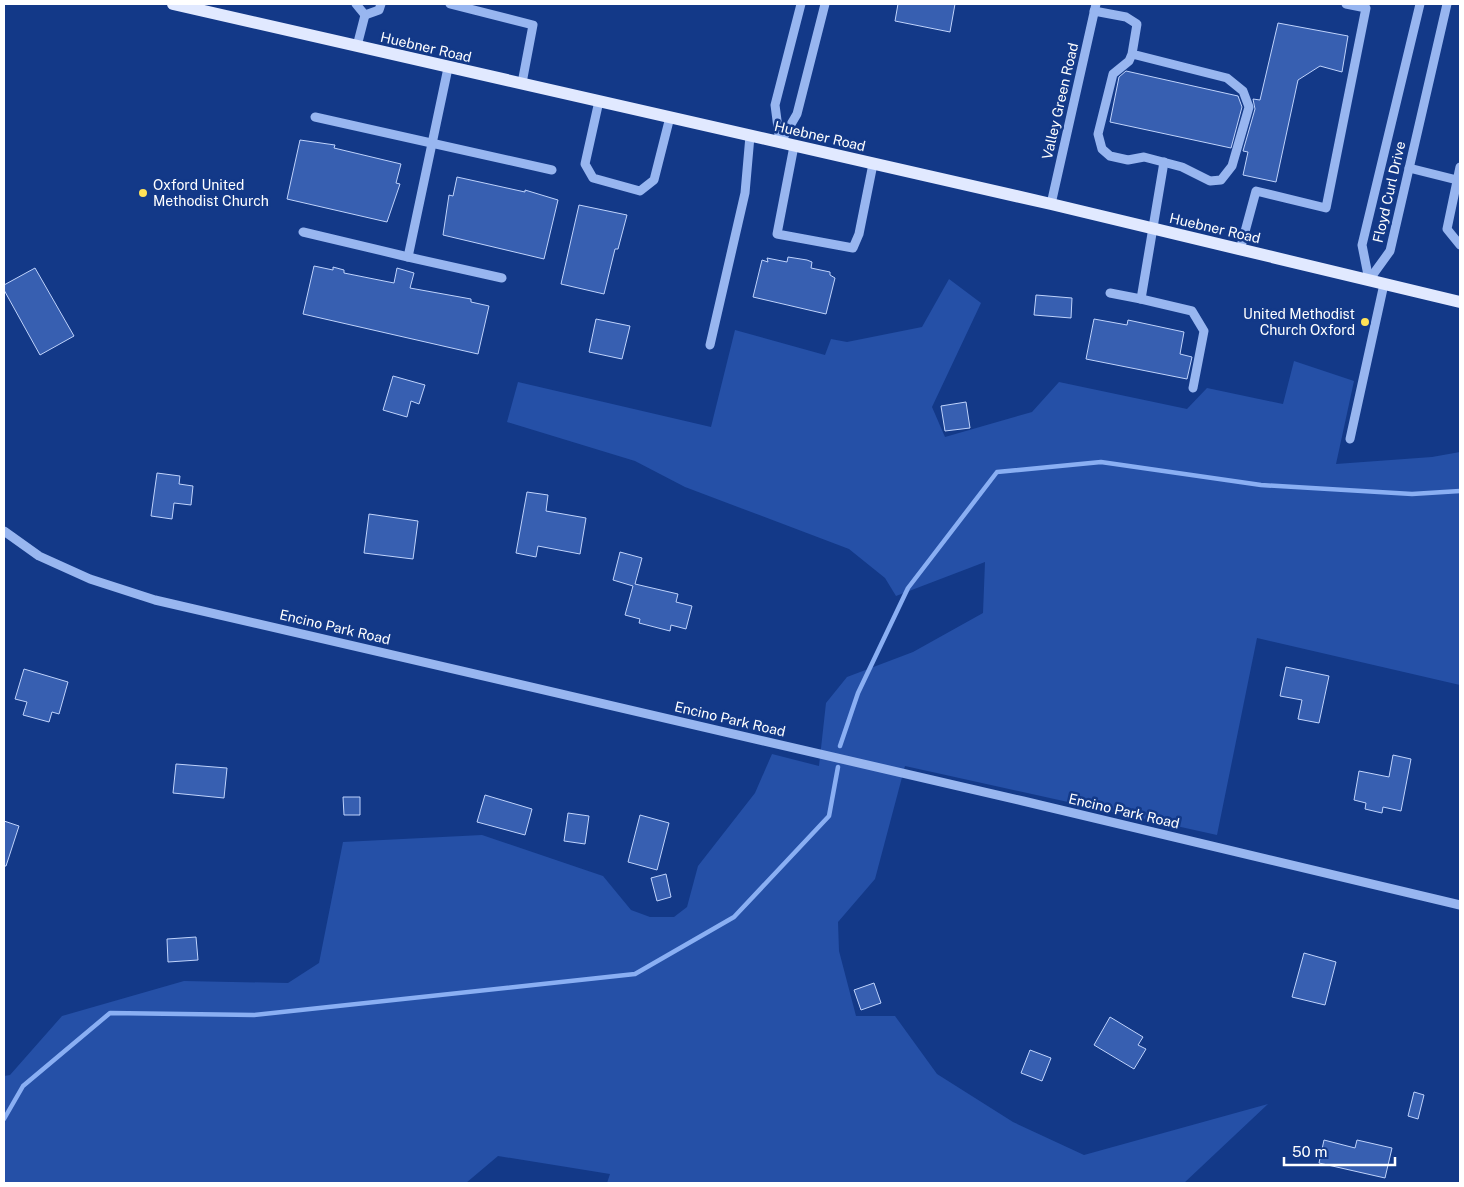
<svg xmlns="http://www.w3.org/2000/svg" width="1464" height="1187" viewBox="0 0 1464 1187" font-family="'Public Sans',sans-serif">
<rect width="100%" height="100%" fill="#133988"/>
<path fill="#2550a7" d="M949,279L981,303L932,407L945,437L1032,412L1059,382L1187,409L1207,388L1283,404L1294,361L1354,381L1336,464L1432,457L1460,452V685L1257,638L1217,835L905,766L875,879L838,922L839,951L856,1016H895L937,1074L1013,1122L1084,1155L1268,1104L1184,1183H607L610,1174L498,1156L466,1183H4V1076L10,1075L62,1016L184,981L288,983L319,963L343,842L482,835L603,876L631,910L650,917H674L687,907L698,866L755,793L772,754L819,766L826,703L847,677L913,652L983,613L985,562L896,596L885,578L849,549L685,487L635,461L507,422L518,382L711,427L735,330L825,355L831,339L847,342L922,327Z"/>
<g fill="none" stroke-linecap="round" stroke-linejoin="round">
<g stroke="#8aaff3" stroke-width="4.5">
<path d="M840,746L858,693L908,588L997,472L1101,462L1261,485L1412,494L1460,491"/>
<path d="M4,1119L23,1086L110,1013L254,1015L635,974L734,917L829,816L838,767"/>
</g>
</g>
<g fill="#375fb1" stroke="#bfd3fc">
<path d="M898,4H955L950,32L895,21Z"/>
<path d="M1278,23L1348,36L1342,72L1320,66L1298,80L1276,182L1243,175L1248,152L1243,151L1255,109L1253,99L1260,100Z"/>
<path d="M1126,71L1238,96L1242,107L1231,148L1110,122L1119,77Z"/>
<path d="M300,140L335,145L334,148L401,164L396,183L400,184L387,222L287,199Z"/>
<path d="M457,177L525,192V190L558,200L544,259L443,235L449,195L453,196Z"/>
<path d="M579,205L627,215L618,249H615L604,294L561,284Z"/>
<path d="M788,257L807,260L812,262L811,268L830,272V275L835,278L826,314L753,297L762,260L768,262L767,258L787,262Z"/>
<path d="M314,266L333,270V267L344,270V273L394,283L397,268L414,273L410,288L471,299V302L489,306L478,354L303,314Z"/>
<path d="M35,268L74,336L40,355L4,290V285Z"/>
<path d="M1036,295L1072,298L1071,318L1034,315Z"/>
<path d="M596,319L630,326L622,359L589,352Z"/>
<path d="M1094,319L1127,325L1128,320L1184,332L1180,354L1192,357L1187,379L1086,359Z"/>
<path d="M393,376L425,385L419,404L411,401L407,417L383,410Z"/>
<path d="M966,402L970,428L945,431L941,406Z"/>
<path d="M157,473L180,476L179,484L193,486L191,505L174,503L172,519L151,516Z"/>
<path d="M527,492L548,495L546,511L586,518L580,554L538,546L536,557L516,553Z"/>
<path d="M369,514L418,521L413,559L364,553Z"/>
<path d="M620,552L642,558L635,584L678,594L676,602L692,606L686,629L671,625L670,631L639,623L640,619L625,615L633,586L613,580Z"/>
<path d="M1286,667L1329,676L1319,723L1298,719L1302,700L1280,696Z"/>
<path d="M24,669L68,682L59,714L52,712L49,722L23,715L27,702L15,699Z"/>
<path d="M1393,755L1411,759L1401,811L1383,807L1382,813L1365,809L1366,803L1354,800L1359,771L1389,777Z"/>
<path d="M176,764L227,768L224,798L173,793Z"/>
<path d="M485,795L532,809L525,835L477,822Z"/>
<path d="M343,797H360V815H344Z"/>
<path d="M568,813L589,816L585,844L564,841Z"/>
<path d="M640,815L669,823L657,870L628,862Z"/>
<path d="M4,821L19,826L6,866H4Z"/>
<path d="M666,874L671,897L657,901L651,878Z"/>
<path d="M196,937L198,960L168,962L167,939Z"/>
<path d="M1304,953L1336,962L1325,1005L1292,997Z"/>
<path d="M874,983L881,1003L861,1010L854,990Z"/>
<path d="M1110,1017L1143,1037L1138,1045L1146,1049L1134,1069L1094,1045Z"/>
<path d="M1030,1050L1051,1058L1042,1081L1021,1073Z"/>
<path d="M1414,1092L1424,1095L1418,1119L1408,1116Z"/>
<path d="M1324,1140L1355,1148L1357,1140L1392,1148L1385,1178L1319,1163Z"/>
</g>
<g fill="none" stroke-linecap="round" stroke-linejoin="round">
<g stroke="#98b6f0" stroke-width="9">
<path d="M356,4L365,15"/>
<path d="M450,4L533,25L522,83"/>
<path d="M1094,11L1126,17L1137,24L1132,54L1129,61L1113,74L1098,134L1102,149L1110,156L1128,160L1144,157L1182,167L1210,181L1221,180L1232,166L1249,107L1243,91L1227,78L1132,54"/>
<path d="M365,15L379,10L381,4"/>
<path d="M357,46L365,15"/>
<path d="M599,101L585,164L593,178L640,191L654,180L670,117"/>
<path d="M315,117L552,170"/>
<path d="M780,143L797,114L825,4"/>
<path d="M780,143L775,105L801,4"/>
<path d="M794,146L777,234L853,248L859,234L873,164"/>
<path d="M1164,162L1141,299L1192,311L1204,331L1193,388"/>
<path d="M1460,167L1447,229L1460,245"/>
<path d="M1409,168L1457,180"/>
<path d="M1051,204L1096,4"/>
<path d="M303,232L408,257L448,68"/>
<path d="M1240,250L1256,191L1326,208L1366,8L1346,4"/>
<path d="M408,257L502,278"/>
<path d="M1369,280L1390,251L1447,4"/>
<path d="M1369,280L1362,245L1420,4"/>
<path d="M1110,293L1141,299"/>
<path d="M710,345L745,193L750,136"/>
<path d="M1350,439L1384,284"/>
<path d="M4,531L39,556L90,579L155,600L1023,801L1460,905"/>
</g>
<path stroke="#e1e9ff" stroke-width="12" d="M173,4L1051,204L1460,302"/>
</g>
<g fill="#ffe257" stroke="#133988" stroke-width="2">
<circle cx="143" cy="193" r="5"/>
<circle cx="1365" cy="322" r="5"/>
</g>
<g text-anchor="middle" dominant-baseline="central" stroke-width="5" stroke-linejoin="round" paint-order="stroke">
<g font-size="14" fill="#fff" stroke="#133988">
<text transform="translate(426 47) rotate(13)">Huebner Road</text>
<text transform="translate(1060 101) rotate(-77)">Valley Green Road</text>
<text transform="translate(820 136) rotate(13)">Huebner Road</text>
<text transform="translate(1389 192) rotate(-77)">Floyd Curl Drive</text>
<text transform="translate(1215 228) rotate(13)">Huebner Road</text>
<text transform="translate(335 627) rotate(13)">Encino Park Road</text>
<text transform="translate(730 719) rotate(13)">Encino Park Road</text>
<text transform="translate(1124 811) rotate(13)">Encino Park Road</text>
</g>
<g font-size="14" fill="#fff" stroke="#133988" text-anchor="start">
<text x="153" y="185">Oxford United<tspan x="153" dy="16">Methodist Church</tspan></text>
<text x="1355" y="314" text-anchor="end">United Methodist<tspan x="1355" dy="16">Church Oxford</tspan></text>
</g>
</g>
<rect width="1464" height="1187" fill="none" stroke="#ffffff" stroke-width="10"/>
<path d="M1284 1157v8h111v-8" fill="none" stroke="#ffffff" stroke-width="2.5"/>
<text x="1292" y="1157" font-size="15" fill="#ffffff" stroke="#133988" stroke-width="4" paint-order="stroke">50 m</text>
</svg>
